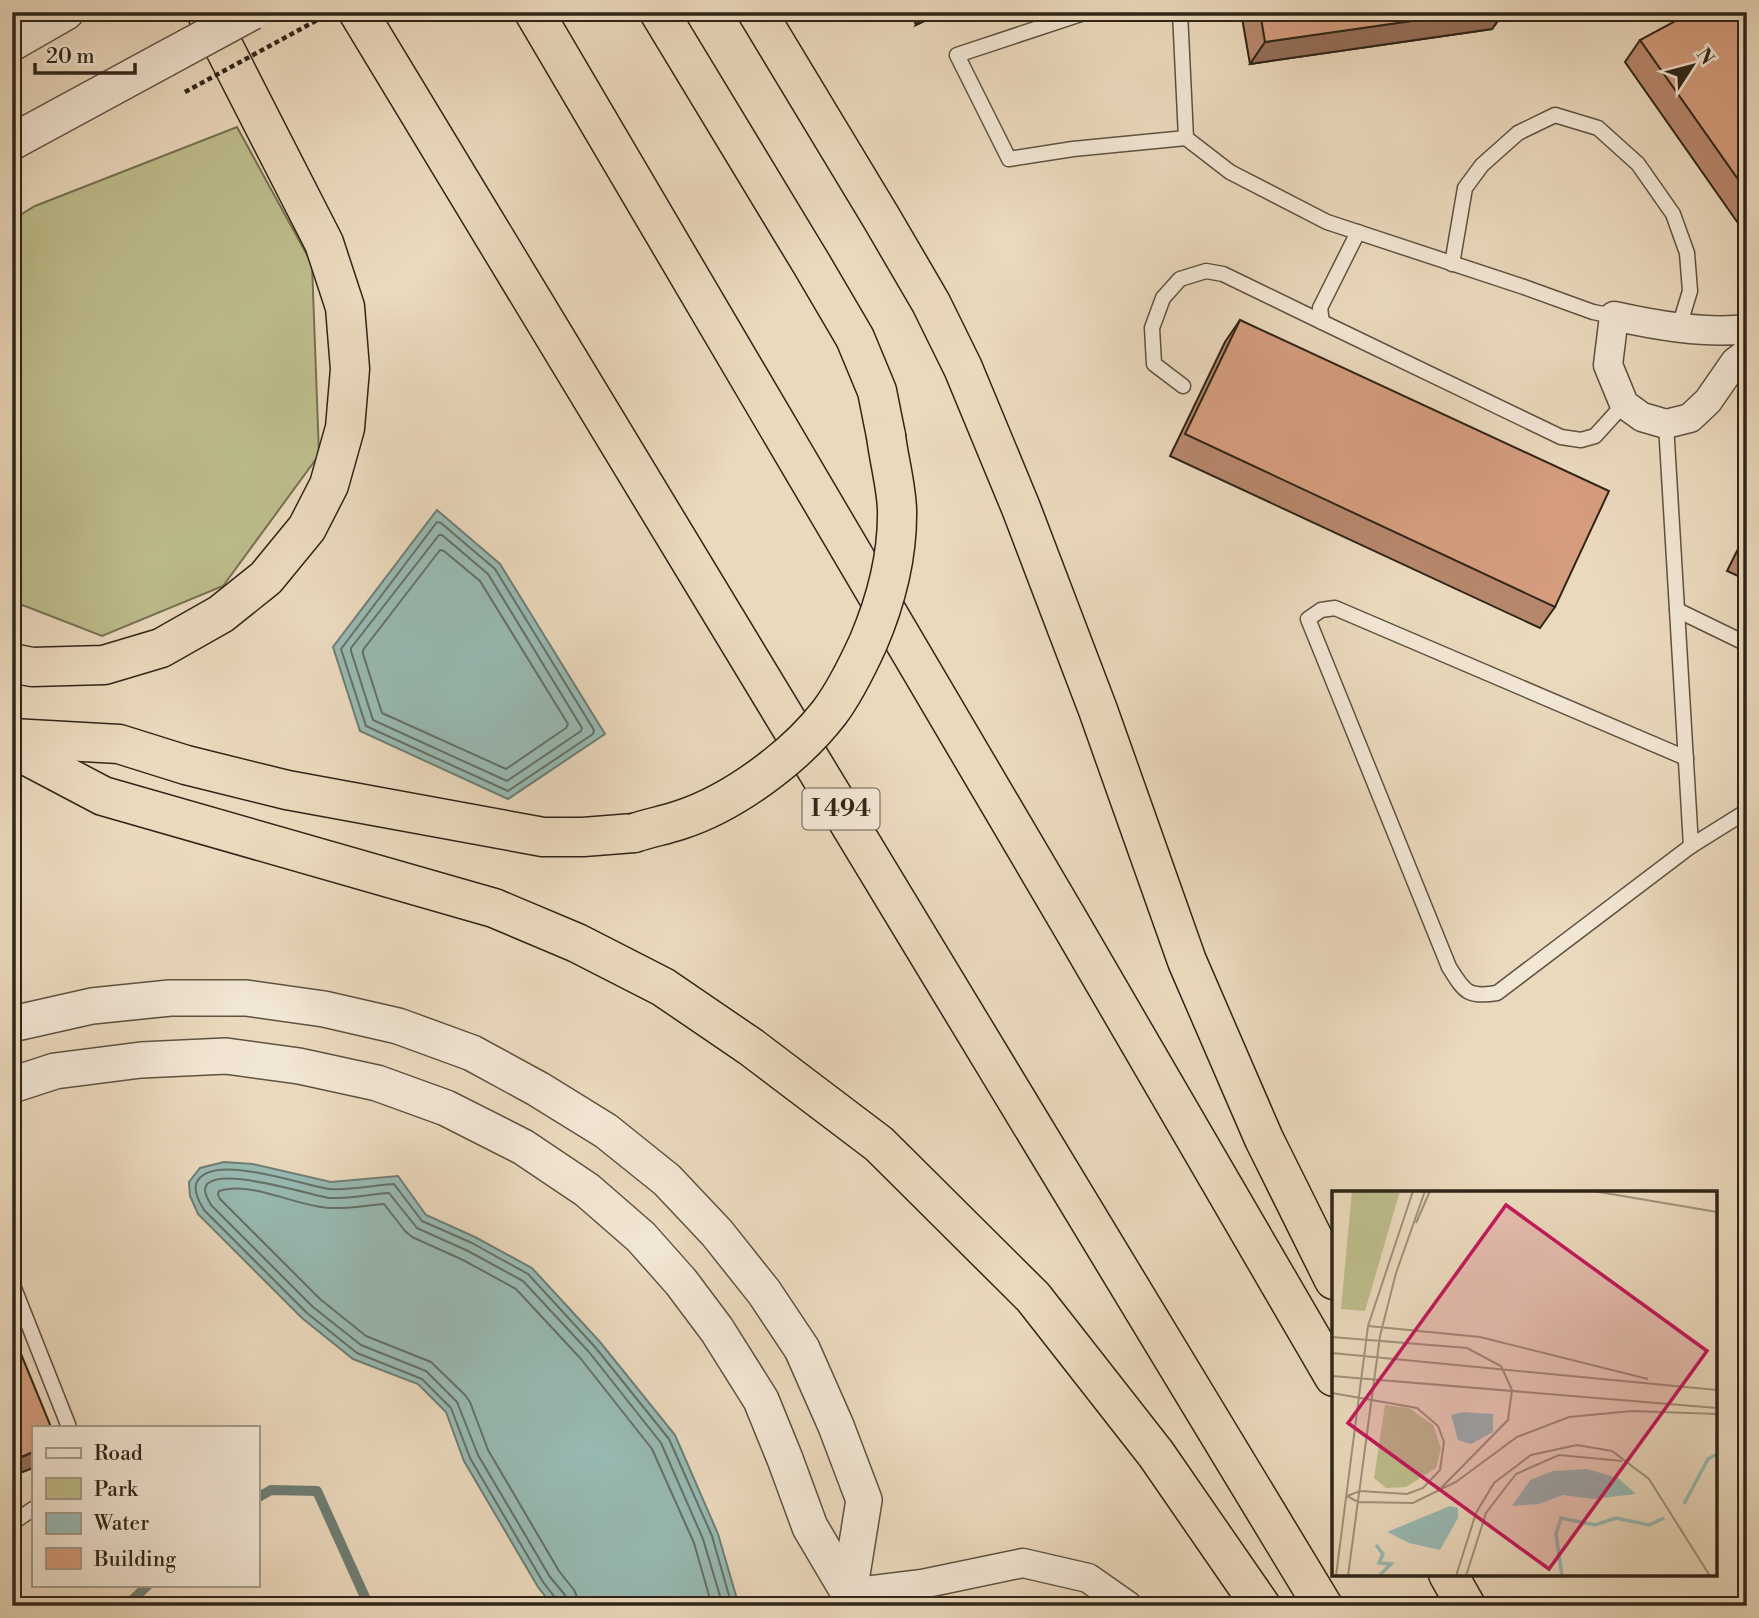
<svg xmlns="http://www.w3.org/2000/svg" width="1759" height="1618" viewBox="0 0 1759 1618" font-family="'Libre Bodoni',serif">
<rect width="100%" height="100%" fill="#ebd9bd"/>
<filter id="stains"><feTurbulence type="fractalNoise" baseFrequency=".00286" numOctaves="4"/><feColorMatrix values="0 0 0 0 .2 0 0 0 0 .09 0 0 0 0 .02 0 0 0 .5 -.17"/></filter>
<radialGradient id="worn" r=".72"><stop offset=".6" stop-color="#630" stop-opacity="0"/><stop offset="1" stop-color="#630" stop-opacity=".3"/></radialGradient>
<path fill="#bebd8c" stroke="#767152" stroke-width="2" d="M237,127L312,264L319,455L223,586L102,636L12,601V220L35,206Z"/>
<g fill="#98bab3" stroke="#6e7e75" stroke-width="2">
<path d="M437,510L500,564L605,734L508,799L360,731L333,647Z"/>
<path d="M224,1162L253,1164L331,1182L398,1176L426,1215L475,1237L532,1268L600,1342L675,1435L718,1534L739,1606H553L538,1587L464,1461L446,1412L418,1384L353,1359L302,1318L198,1214L190,1196L189,1182L200,1168Z"/>
</g>
<g fill="none" stroke-linecap="round" stroke-linejoin="round">
<g stroke="#647066" stroke-width="2">
<path d="M437,522L441,523L495,569L594,730L593,734L508,791L366,726L341,649Z"/>
<path d="M439,535H442L488,574L582,728L581,731L507,781L373,720L351,651V648Z"/>
<path d="M440,550L444,551L480,581L568,724L566,728L506,769L382,713L363,654V650Z"/>
<path d="M558,1606L557,1600L543,1582L470,1458L451,1408L422,1379L357,1353L307,1313L204,1210C200,1203 194,1193 196,1184C208,1150 304,1186 329,1189C348,1191 374,1185 394,1184L422,1221L472,1243L528,1274L595,1347L669,1439L712,1536L732,1606"/>
<path d="M567,1606L565,1595L550,1577L478,1455L457,1402L426,1371L361,1345L313,1307L211,1205C209,1201 205,1195 205,1190C206,1161 313,1196 329,1198C349,1199 370,1194 389,1193L417,1228L468,1251L523,1281L589,1352L661,1443L703,1539L723,1606"/>
<path d="M578,1606L577,1597L574,1590L559,1571L488,1450L470,1402L465,1395L431,1362L366,1336L320,1299L220,1199L218,1194L219,1191C249,1180 298,1207 330,1208C348,1209 367,1205 384,1204L405,1231L412,1237L463,1260L516,1289L581,1359L652,1449L694,1543L712,1606"/>
</g>
<g stroke="#6e7e75" stroke-width="10">
<path d="M257,1498L271,1490L317,1491L369,1606"/>
<path d="M126,1606L148,1585"/>
</g>
<defs>
<g id="service">
<path d="M1087,12L957,55L1009,159L1073,149L1186,138L1180,12"/>
<path d="M1186,138L1230,172L1327,222L1524,287L1593,312L1614,316"/>
<path d="M1358,232L1320,308L1322,322L1561,437L1581,440L1595,436L1624,404"/>
<path d="M1452,264L1465,188L1482,165L1518,133L1555,115L1598,128L1638,164L1673,214L1687,253L1690,291L1679,327"/>
<path d="M1183,386L1154,364L1152,328L1163,298L1180,279L1206,271L1223,274L1322,322"/>
<path d="M1666,424L1691,846"/>
<path d="M1677,610L1747,644"/>
<path d="M1686,758L1335,608L1321,610L1308,619L1449,967C1464,991 1467,998 1497,993L1691,846L1747,811"/>
<path d="M12,1283L69,1427"/>
<path d="M12,1523L33,1509"/>
</g>
<g id="minor">
<path d="M1747,329C1704,334 1655,325 1614,316L1608,365L1624,404L1642,417L1666,424L1690,418L1708,401L1735,362L1747,353"/>
<path d="M849,1593L922,1584L1023,1563L1088,1578L1128,1606"/>
</g>
<g id="tertiary">
<path d="M12,43L66,12"/>
<path d="M12,142L165,59"/>
<path d="M12,1024L92,1006L170,998H246L324,1009L398,1026L472,1053L538,1089L606,1131L667,1180L717,1233L764,1292L802,1349L836,1426L864,1500L849,1593L851,1606"/>
<path d="M12,1085L55,1071L141,1060L226,1056L299,1066L377,1083L446,1108L523,1147L587,1190L641,1237L681,1282L717,1330L761,1400L785,1459L810,1527L849,1593"/>
</g>
<g id="motorway">
<path d="M358,12L1323,1606"/>
<path d="M534,12L1070,923L1334,1377"/>
<path d="M659,12L811,263L855,338L877,391L886,436"/>
<path d="M757,12L882,219L931,303L963,368L1021,508L1098,710L1187,961L1264,1139L1334,1280"/>
<path d="M12,663L32,667L104,665L161,648L221,614L266,578L307,528L329,485L345,428L350,369L345,307L324,243L206,12"/>
<path d="M12,738L119,744L186,765L287,790L543,837H583L634,833"/>
<path d="M12,748L103,796L494,908L577,943L663,987L751,1047L879,1144L1033,1297L1156,1454L1261,1606"/>
<path d="M1448,1574L1466,1606"/>
</g>
</defs>
<use href="#service" stroke="#5e5241" stroke-width="17"/>
<use href="#minor" stroke="#5e5241" stroke-width="31"/>
<use href="#tertiary" stroke="#5e5241" stroke-width="38"/>
<use href="#motorway" stroke="#2f2518" stroke-width="41"/>
<use href="#service" stroke="#f2e6d4" stroke-width="14"/>
<use href="#minor" stroke="#f2e6d4" stroke-width="28"/>
<use href="#tertiary" stroke="#f2e6d4" stroke-width="35"/>
<use href="#motorway" stroke="#ebd9bd" stroke-width="38"/>
<defs>
<path id="tertiary-bridge" d="M165,59L252,12"/>
<path id="motorway-bridge" d="M634,833C649,828 665,825 680,820C733,803 795,757 829,713C845,692 857,667 868,643C886,601 898,556 897,509C896,485 889,460 886,436"/>
</defs>
<use href="#tertiary-bridge" stroke="#5e5241" stroke-width="38" stroke-linecap="butt"/>
<use href="#motorway-bridge" stroke="#2f2518" stroke-width="41" stroke-linecap="butt"/>
<path stroke="#2f2518" stroke-width="4.5" stroke-dasharray="5 3.5" stroke-linecap="butt" d="M185,92L332,12"/>
<use href="#tertiary-bridge" stroke="#f2e6d4" stroke-width="35"/>
<use href="#motorway-bridge" stroke="#ebd9bd" stroke-width="38"/>
</g>
<g fill="#b7876c" stroke="#2f2518" stroke-width="2">
<path d="M910,12H943L916,25Z"/>
<path d="M1241,12H1504L1492,29L1250,64Z"/>
<path d="M1747,12V222L1740,226L1625,62L1640,40Z"/>
<path d="M1240,320L1555,607L1540,628L1170,456L1225,342Z"/>
<path d="M1747,531V580L1727,571Z"/>
</g>
<g fill="#956e58" stroke="#2f2518" stroke-width="2">
<path d="M925,12H943L916,25Z"/>
<path d="M1474,12H1504L1492,29L1250,64L1265,42Z"/>
<path d="M1747,216V222L1740,226Z"/>
<path d="M33,1452V1468L12,1476V1461Z"/>
</g>
<g fill="#d59d7e" stroke="#2f2518" stroke-width="2">
<path d="M1260,12H1474L1265,42Z"/>
<path d="M1692,12H1747V192L1640,40Z"/>
<path d="M1240,320L1609,491L1555,607L1185,434Z"/>
<path d="M1747,541V552L1743,550Z"/>
<path d="M12,1332L51,1427H33V1452L12,1461Z"/>
</g>
<g text-anchor="middle" dominant-baseline="central" stroke-width="7" stroke-linejoin="round" paint-order="stroke">
<rect fill="#f2e6d4" stroke="#6a5f50" stroke-width="2" x="802.5" y="788.5" width="77" height="41" rx="5"/>
<g font-size="24" font-weight="bold" fill="#2f2518">
<text x="841" y="809">I 494</text>
</g>
</g>
<g transform="translate(1332 1191)">
<rect width="385" height="385" fill="#ebd9bd"/>
<path d="M20,0H68L33,120L9,118ZM53,214L77,217L101,234L109,257L104,277L74,296L54,297L42,287Z" fill="#bebd8c"/>
<path d="M131,221L161,223V241L139,253L126,249L119,224ZM255,278L286,287L304,303L261,308L231,304L207,313L180,315L198,289L221,280ZM118,315L126,317V327L108,359L77,352L55,341Z" fill="#98bab3"/>
<path fill="none" stroke="#98bab3" stroke-width="3.5" d="M352,313L376,268L385,263M44,354L51,363L47,372L59,373L47,385M230,385L224,343L229,327L263,334L284,327L317,334L332,327"/>
<path fill="none" stroke="#a0917b" stroke-width="2" d="M261,0L385,21M84,32L98,0M36,135L148,146L316,188M0,146L135,157L169,175L180,199L176,229L109,297M0,162L385,199M0,185L385,217M0,202L85,217L106,235L112,251L108,279L91,297L75,303L28,300L15,305M15,305L26,311L81,312L124,291L185,246L237,226L300,220L385,223M4,385L36,135L81,0M16,385L48,145L64,82L93,0M124,385L144,322L162,292L199,264L245,254L280,260L317,288L378,385M134,385L154,322L184,283L227,264L290,270"/>
<path fill="#c2185b" fill-opacity="0.15" stroke="#c2185b" stroke-width="3.5" d="M174,14L375,160L217,378L16,232Z"/>
<rect width="385" height="385" fill="none" stroke="#2f2518" stroke-width="3.5"/>
</g>
<rect width="1759" height="1618" fill="none" stroke="#ebd9bd" stroke-width="42"/>
<rect x="14" y="14" width="1731" height="1590" fill="none" stroke="#2f2518" stroke-width="3.5"/>
<rect x="21" y="21" width="1717" height="1576" fill="none" stroke="#2f2518" stroke-width="2"/>
<rect x="32" y="1426" width="228" height="161" fill="#f2e6d4" stroke="#a49989" stroke-width="2"/>
<rect x="46" y="1448" width="35" height="10" fill="#f2e6d4" stroke="#a49989" stroke-width="2"/>
<text x="94" y="1460" font-size="21" fill="#2f2518">Road</text>
<rect x="46" y="1478" width="35" height="21" fill="#bebd8c" stroke="#a49989" stroke-width="2"/>
<text x="94" y="1496" font-size="21" fill="#2f2518">Park</text>
<rect x="46" y="1513" width="35" height="21" fill="#98bab3" stroke="#a49989" stroke-width="2"/>
<text x="94" y="1530" font-size="21" fill="#2f2518">Water</text>
<rect x="46" y="1548" width="35" height="21" fill="#d59d7e" stroke="#a49989" stroke-width="2"/>
<text x="94" y="1566" font-size="21" fill="#2f2518">Building</text>
<g transform="translate(1692 66) rotate(54)" stroke="#f2e6d4" stroke-width="5" paint-order="stroke">
<path d="M0-5L12 26L0 18L-12 26Z" fill="#2f2518"/>
<text y="-10" font-size="19" font-weight="bold" text-anchor="middle" fill="#2f2518">N</text>
</g>
<path d="M35 63v10h100v-10" fill="none" stroke="#2f2518" stroke-width="3.5"/>
<text x="46" y="63" font-size="21" fill="#2f2518" stroke="#f2e6d4" stroke-width="5" paint-order="stroke">20 m</text>
<rect width="100%" height="100%" filter="url(#stains)"/>
<rect width="100%" height="100%" fill="url(#worn)"/>
</svg>
